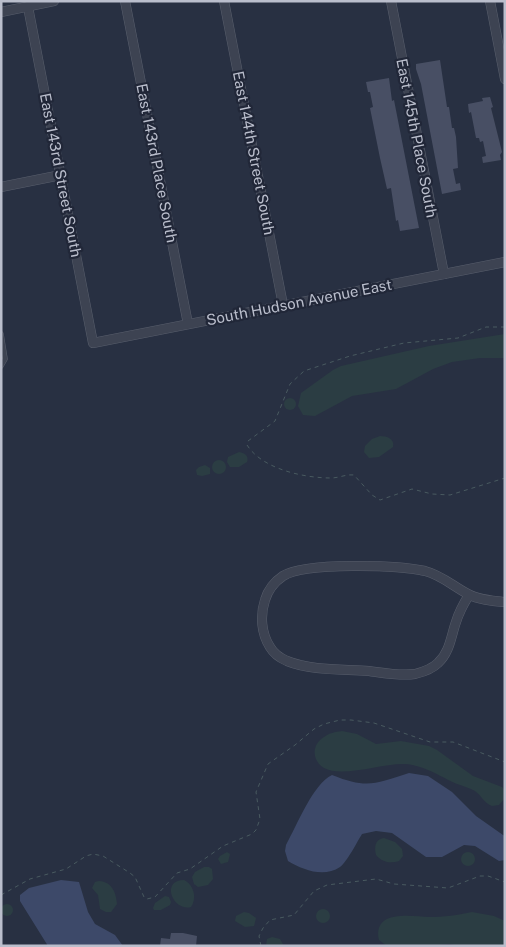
<svg xmlns="http://www.w3.org/2000/svg" width="506" height="947" viewBox="0 0 506 947" font-family="'Public Sans',sans-serif">
<rect width="100%" height="100%" fill="#283042"/>
<g fill="#2b3d43">
<path d="M505,334V358H480L452,362L433,369L396,389L352,396L315,416L303,415L298,406L301,393L333,370L341,366L429,346Z"/>
<circle cx="290" cy="404" r="6"/>
<path d="M380,436C387,436 395,439 393,447L379,457L369,458L364,452L365,446L372,439Z"/>
<path d="M239,452C245,453 249,456 247,462L239,467H230L227,462L228,457Z"/>
<circle cx="219" cy="467" r="7"/>
<path d="M205,465L210,468V474L202,476L197,475L196,470L199,467Z"/>
<path d="M342,731L357,734L376,744L401,741L429,746L437,750L473,776L502,787L505,790V798L499,805L492,806C484,803 481,795 475,791C470,788 463,786 457,784C445,779 435,772 423,768C417,766 410,764 404,764C384,763 342,778 324,768C312,761 311,745 324,737C329,733 335,732 342,731Z"/>
<path d="M384,838L395,842L402,849L403,856L399,861C390,864 382,862 376,855C374,847 375,839 384,838Z"/>
<circle cx="468" cy="859" r="7"/>
<path d="M227,852L230,854L228,862L221,864L218,859L220,856Z"/>
<path d="M204,867H209L212,869L213,879L208,885L198,887L194,884L192,877L195,872Z"/>
<path d="M184,880C194,885 197,898 191,907C173,912 160,880 184,880Z"/>
<path d="M99,881C112,882 116,892 117,904L111,912H106L100,909L98,895L92,888L95,882Z"/>
<path d="M165,896L169,897L171,902L170,905L161,910H154L153,908L155,903Z"/>
<circle cx="7" cy="910" r="6"/>
<circle cx="323" cy="916" r="7"/>
<path d="M244,912L249,913L256,918L254,926L245,927L235,921L236,916Z"/>
<path d="M472,912L494,916L505,921V946H459L449,944L429,946H387L379,940C372,909 412,916 429,917C443,917 459,915 472,912Z"/>
<path d="M272,937L280,939L284,946H266L267,939Z"/>
</g>
<g fill="#3d4969">
<path d="M409,773L428,776L452,792L476,816L503,835L505,836V860L499,861L475,846L464,845L442,857H426L392,833L376,831L362,834C357,842 347,862 340,867C324,878 303,870 288,861L285,851L286,845C297,825 313,784 332,775C367,789 375,784 409,773Z"/>
<path d="M61,880L79,882L88,912L95,924L115,935L123,946H48L20,901V895L29,888Z"/>
</g>
<g fill="#484f64">
<path d="M440,60L447,107H449L452,128H454L456,137L458,168L453,169L456,184L460,183L461,190L442,194L421,84L416,69V64Z"/>
<path d="M389,78L392,101L394,100L419,228L400,231L398,220L396,221L391,188L387,189L380,158L370,108L373,107L370,92H368L366,82Z"/>
<path d="M490,97L493,107L491,108L502,152L500,155L501,160L483,163L482,157L486,156L483,141L480,142L479,138H476L471,112L469,113L468,104L483,101L482,98Z"/>
<path d="M171,933H183L197,936L196,946H160L161,938L170,939Z"/>
</g>
<g fill="none" stroke-linecap="round" stroke-linejoin="round">
<defs>
<path id="lane" d="M1,334L5,359L1,366"/>
<g id="street">
<path d="M125,1L188,324"/>
<path d="M224,1L283,305"/>
<path d="M391,1L444,274"/>
<path d="M490,1L505,79"/>
<path d="M28,7L93,343L505,262"/>
<path d="M1,12L54,1"/>
<path d="M1,187L61,175"/>
<path d="M469,595C464,603 459,612 456,622C451,636 450,652 438,663C432,669 423,672 415,674C400,676 384,673 369,671C343,669 312,671 287,661C280,658 274,654 270,647C261,633 260,615 265,600C268,590 274,582 283,576C305,562 398,565 425,571C441,575 453,586 468,594C479,600 493,601 505,602"/>
</g>
</defs>
<use href="#lane" stroke="#585e6c" stroke-width="5.5"/>
<use href="#street" stroke="#585e6c" stroke-width="10"/>
<g stroke="#495a60" stroke-width="1" stroke-dasharray="4 4" stroke-linecap="butt">
<path d="M505,327H486L458,338L404,343L350,356L304,371L290,384L275,421L248,441L247,445C262,469 304,478 331,478C339,478 346,474 354,475L372,495L380,500L412,489L432,494L450,495L505,478"/>
<path d="M1,895L30,879L66,869L86,856L93,854L103,856L130,873L135,877L144,897L147,899L155,897L177,873L190,869L223,846L252,834L256,830L260,819L256,792L268,764L295,745L314,729L324,724L340,720H351L374,723L430,742H453L505,762"/>
<path d="M261,946L259,936L263,928L270,920L294,915L314,891L327,885L376,879L394,884L448,888L480,876H488L505,882"/>
</g>
<use href="#lane" stroke="#3d4352" stroke-width="4.5"/>
<use href="#street" stroke="#3d4352" stroke-width="9"/>
</g>
<g text-anchor="middle" dominant-baseline="central" stroke-width="4.5" stroke-linejoin="round" paint-order="stroke">
<g font-size="15" fill="#babecc" stroke="#212738">
<text transform="translate(417 138) rotate(79)">East 145th Place South</text>
<text transform="translate(254 153) rotate(79)">East 144th Street South</text>
<text transform="translate(157 163) rotate(79)">East 143rd Place South</text>
<text transform="translate(61 175) rotate(79)">East 143rd Street South</text>
<text transform="translate(299 302) rotate(-11)">South Hudson Avenue East</text>
</g>
</g>
<rect width="506" height="947" fill="none" stroke="#babecc" stroke-width="5"/>
</svg>
